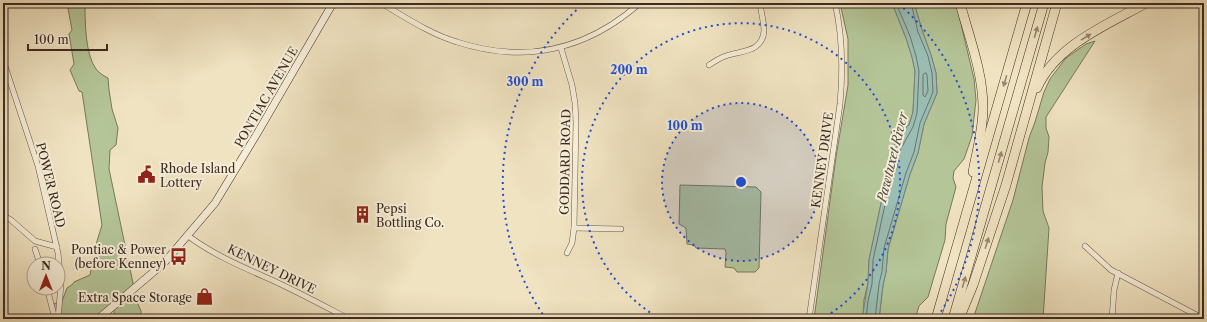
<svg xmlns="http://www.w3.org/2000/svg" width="1207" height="322" viewBox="0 0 1207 322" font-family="'Libre Caslon Text',serif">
<rect width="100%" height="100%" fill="#f0e3c1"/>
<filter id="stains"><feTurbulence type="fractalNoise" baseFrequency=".005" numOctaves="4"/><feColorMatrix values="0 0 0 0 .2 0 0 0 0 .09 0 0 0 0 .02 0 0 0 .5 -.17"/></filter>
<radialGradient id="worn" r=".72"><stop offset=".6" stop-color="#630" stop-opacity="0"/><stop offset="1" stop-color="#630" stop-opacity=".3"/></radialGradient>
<g fill="#b4c597" stroke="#79785c">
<path d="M67,3H85C85,21 85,54 96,69C99,73 104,76 108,78L109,90L112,109L118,128L116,145L110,150L109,169L134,288L132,291L141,311V319H114V306L98,319H55L51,305L62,301L67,288L73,284L74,282L90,275L97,241L102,225L82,92L79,91L70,70L74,64L69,34L72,30Z"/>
<path d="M840,3H892L906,38L912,57L915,71L913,112L909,125L907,126L895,151L893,165L884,190L869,260L868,283L864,300L863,317L862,319H814L836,157L848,85V39Z"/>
<path d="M914,3H956L974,79L976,100L972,136L964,159L954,171L953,178L956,187L946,224L945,240L928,297L919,306L916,316L912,319H879L883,285L886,272L888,249L910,174L918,153L924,124L937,93L936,73L931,55L922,30Z"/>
<path d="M1095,41L1046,117V128L1049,137L1048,152L1045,163L1042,187L1043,211L1049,228L1043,319H973L1013,200L1029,138L1035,122L1044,92L1050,79L1066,58L1086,44Z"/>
<path d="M680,185L756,187L761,192L759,268L755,272H737L734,268L725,267L726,253L725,249L696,248L694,245L687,244L686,228L679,224Z"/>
</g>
<path fill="#9abeb4" stroke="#758379" d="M892,3H914L922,30L931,55L936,73L937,93L924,124L918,153L910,174L888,249L886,272L883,285L879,319H862L868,283L869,260L884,189L893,165L895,151L907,126L909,125L913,112L915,71L912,57L906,38Z"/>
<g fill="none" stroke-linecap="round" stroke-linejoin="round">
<g stroke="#6c746a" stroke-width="1">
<path d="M926,73L927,75L928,91L925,97L923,95V75Z"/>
<path d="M866,319L868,301L872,284L873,260L888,191L897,167L899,152L913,127L917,113L919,71L916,56L910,36L896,3"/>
<path d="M875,319L879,284L882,271L884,248L906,173L914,152L920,123L933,92L932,73L928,56L918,32L911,3"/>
</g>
<defs>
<g id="street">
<path d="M381,3C405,17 430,34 457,42C525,64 587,50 640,3"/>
<path d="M561,48L572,85L575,103L576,122L574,228L572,243L567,253"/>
<path d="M3,60L38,166L58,253L61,284L58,319"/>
<path d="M709,65C714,62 718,59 723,57C739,50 762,54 764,31C764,22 761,12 760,3"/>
<path d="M3,215L11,220L35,241L57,247"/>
<path d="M574,228L621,229"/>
<path d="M187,235C213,255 245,268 274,281C300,293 324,306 349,319"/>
<path d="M1085,246L1111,270L1204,319"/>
<path d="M35,249L40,264"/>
<path d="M47,288L55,319"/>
<path d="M809,319L840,104C843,70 843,37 835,3"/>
<path d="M1112,319L1114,290L1118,273"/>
</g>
<path id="secondary" d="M98,319L164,263L215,203L258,132L333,3"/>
<g id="highway">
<path d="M960,3C969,37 983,72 983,108C983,129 977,151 973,172"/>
<path d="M1037,88C1056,45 1107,25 1146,3"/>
<path d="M936,319L1027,3"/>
<path d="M953,319L1044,3"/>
<path d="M959,319L973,285L1006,185L1057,3"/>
</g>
</defs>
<use href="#street" stroke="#6a5848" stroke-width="6"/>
<use href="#secondary" stroke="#3e2a20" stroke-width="8"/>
<use href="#highway" stroke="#3e2a20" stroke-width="10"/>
<use href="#street" stroke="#f5edd7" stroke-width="5"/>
<use href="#secondary" stroke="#f5edd7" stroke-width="7"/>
<use href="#highway" stroke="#f0e3c1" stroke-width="9"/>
</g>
<defs><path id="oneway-solid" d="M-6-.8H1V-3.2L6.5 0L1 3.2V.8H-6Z"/></defs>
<g fill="#978670">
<use href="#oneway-solid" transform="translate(1036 32) rotate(-74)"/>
<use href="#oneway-solid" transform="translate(1086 37) rotate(-31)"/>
<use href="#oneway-solid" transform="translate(1005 81) rotate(106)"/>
<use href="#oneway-solid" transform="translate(1000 157) rotate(-74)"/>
<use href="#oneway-solid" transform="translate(987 243) rotate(-72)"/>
<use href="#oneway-solid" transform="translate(964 282) rotate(-74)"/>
</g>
<circle cx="741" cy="182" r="79" fill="#1d4ed8" fill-opacity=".12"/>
<g fill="none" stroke="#1d4ed8" stroke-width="2" stroke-dasharray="2 4">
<circle cx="741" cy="182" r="79"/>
<path d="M660 319A159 159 0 1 1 822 319"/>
<path d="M546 319A238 238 0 0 1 583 4M899 4A238 238 0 0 1 936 319"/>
</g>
<defs>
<symbol id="civic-bare" viewBox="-9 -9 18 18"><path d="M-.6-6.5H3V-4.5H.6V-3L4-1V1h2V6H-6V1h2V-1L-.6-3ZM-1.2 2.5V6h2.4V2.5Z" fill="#8f2418" stroke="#f5edd7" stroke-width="2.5" paint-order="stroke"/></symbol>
<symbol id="building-bare" viewBox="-9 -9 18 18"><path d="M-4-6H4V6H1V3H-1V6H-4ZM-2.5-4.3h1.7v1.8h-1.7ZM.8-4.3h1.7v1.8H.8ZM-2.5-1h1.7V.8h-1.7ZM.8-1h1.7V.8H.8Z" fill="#8f2418" stroke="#f5edd7" stroke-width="2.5" paint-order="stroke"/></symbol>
<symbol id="bus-bare" viewBox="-9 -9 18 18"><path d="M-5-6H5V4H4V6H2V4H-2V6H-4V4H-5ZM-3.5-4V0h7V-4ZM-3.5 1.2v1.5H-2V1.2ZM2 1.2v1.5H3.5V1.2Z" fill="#8f2418" stroke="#f5edd7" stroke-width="2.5" paint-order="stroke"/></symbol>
<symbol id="shop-bare" viewBox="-9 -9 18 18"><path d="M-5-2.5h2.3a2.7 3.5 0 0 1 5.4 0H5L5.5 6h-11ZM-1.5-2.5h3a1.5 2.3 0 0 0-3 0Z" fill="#8f2418" stroke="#f5edd7" stroke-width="2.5" paint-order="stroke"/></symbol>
</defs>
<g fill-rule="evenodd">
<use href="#civic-bare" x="134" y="162" width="25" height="25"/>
<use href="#building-bare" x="350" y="202" width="25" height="25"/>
<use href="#bus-bare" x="166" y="244" width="25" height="25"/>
<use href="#shop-bare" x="192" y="284" width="25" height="25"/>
</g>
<g text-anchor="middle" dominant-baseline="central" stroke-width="4" stroke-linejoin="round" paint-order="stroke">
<g font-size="12" fill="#3e2a20" stroke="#f5edd7">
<text transform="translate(266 97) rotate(-60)">PONTIAC AVENUE</text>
<text transform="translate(822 160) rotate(-82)">KENNEY DRIVE</text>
<text transform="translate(565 162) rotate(-89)">GODDARD ROAD</text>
<text transform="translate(51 185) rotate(76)">POWER ROAD</text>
<text transform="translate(272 269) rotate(26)">KENNEY DRIVE</text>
</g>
<g font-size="12" fill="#3e2a20" stroke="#f5edd7" text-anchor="start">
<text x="160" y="168">Rhode Island<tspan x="160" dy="14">Lottery</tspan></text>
<text x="376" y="208">Pepsi<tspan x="376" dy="14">Bottling Co.</tspan></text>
<text x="166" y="249" text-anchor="end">Pontiac &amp; Power<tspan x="166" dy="14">(before Kenney)</tspan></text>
<text x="192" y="297" text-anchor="end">Extra Space Storage</text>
</g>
<g font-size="13" font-style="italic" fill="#554f45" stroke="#f5edd7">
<text transform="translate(892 157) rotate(-76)">Pawtuxet River</text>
</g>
</g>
<circle cx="741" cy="182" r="6" fill="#1d4ed8" stroke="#f5edd7" stroke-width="2"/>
<g font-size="12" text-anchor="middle" font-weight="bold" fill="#1d4ed8" stroke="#f5edd7" stroke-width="4" stroke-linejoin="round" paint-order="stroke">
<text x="629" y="74">200 m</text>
<text x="525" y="86">300 m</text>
<text x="685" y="130">100 m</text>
</g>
<rect width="1207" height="322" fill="none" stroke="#f0e3c1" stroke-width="16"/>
<rect x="4" y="4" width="1199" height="314" fill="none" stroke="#3e2a20" stroke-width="2"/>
<rect x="8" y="8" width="1191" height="306" fill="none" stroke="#3e2a20"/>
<g transform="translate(46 276)"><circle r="19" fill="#f5edd7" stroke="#ac9f8e"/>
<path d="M0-3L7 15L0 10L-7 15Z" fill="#8f2418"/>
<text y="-6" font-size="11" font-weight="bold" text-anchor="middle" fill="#3e2a20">N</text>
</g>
<path d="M28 44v6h79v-6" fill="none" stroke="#3e2a20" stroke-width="2"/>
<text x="34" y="44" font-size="12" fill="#3e2a20" stroke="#f5edd7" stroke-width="3" paint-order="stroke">100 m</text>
<rect width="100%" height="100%" filter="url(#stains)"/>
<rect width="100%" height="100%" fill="url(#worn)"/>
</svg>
